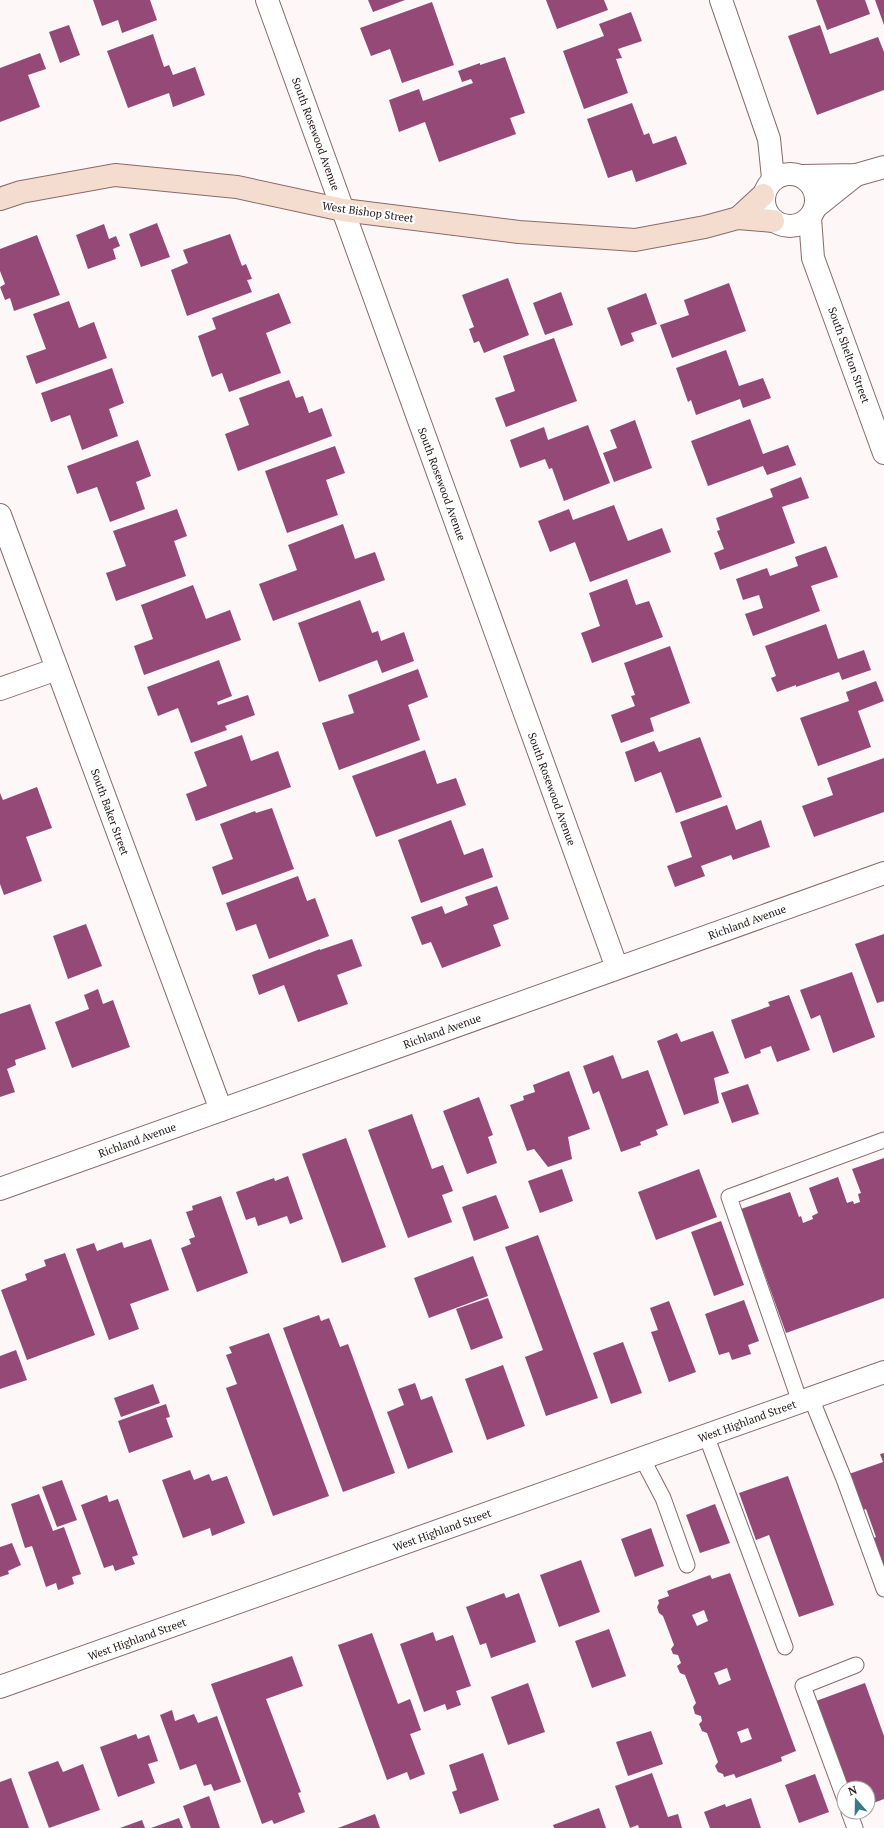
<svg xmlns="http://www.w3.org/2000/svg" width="884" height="1828" viewBox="0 0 884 1828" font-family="'PT Serif',serif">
<rect width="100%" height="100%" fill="#fef7f7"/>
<g fill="#944976" fill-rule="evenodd">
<path d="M93,0H150L157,20L122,33L118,20L102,26Z"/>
<path d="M368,0H405L373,12Z"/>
<path d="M546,0H604L608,10L557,29Z"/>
<path d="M816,0H865L870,14L827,30Z"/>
<path d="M875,0H884V25Z"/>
<path d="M432,2L454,65L402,83L390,49L371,56L360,28Z"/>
<path d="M631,12L642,41L618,49L622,58L616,59L628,93L584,109L563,51L604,36L599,24Z"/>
<path d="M69,25L80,55L60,63L49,32Z"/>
<path d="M820,25L830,54L878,37L884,52V90L817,115L788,36Z"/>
<path d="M153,34L164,67L169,65L173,75L195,67L205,95L173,107L169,93L128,108L107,51Z"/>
<path d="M40,53L46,69L28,75L40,107L0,122V68Z"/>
<path d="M505,57L525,113L510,118L516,134L439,162L425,122L399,132L389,100L419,89L423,101L473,83L471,79L462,82L458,71L480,63V65Z"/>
<path d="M632,103L644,135L649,133L653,144L676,136L687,164L636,182L632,170L608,178L587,119Z"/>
<path d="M157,223L170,257L141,267L129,234Z"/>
<path d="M104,224L109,239L116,236L120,246L113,249L116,259L88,269L76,235Z"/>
<path d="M230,234L242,266L246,264L252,279L247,280L252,292L187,316L171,270L188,263L183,250Z"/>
<path d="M37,235L60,295L14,311L10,298L5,300L0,287L5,284L0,271V249Z"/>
<path d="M508,278L529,335L484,353L479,341L474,343L469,329L474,327L462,295Z"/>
<path d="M729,283L746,331L672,358L660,325L689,315L684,300Z"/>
<path d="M561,292L573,325L545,335L533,303Z"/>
<path d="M279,293L291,323L266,333L281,373L229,392L222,373L212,377L198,336L216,329L212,318Z"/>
<path d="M646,293L657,324L631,333L634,341L621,346L607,308Z"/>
<path d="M69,301L79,328L94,322L107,358L36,384L26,356L46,349L33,314Z"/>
<path d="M554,338L577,401L506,427L495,398L515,391L503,356Z"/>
<path d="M726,350L739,386L763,378L771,398L743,408L740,399L696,415L691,400L688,402L676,368Z"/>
<path d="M112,368L124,403L109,409L118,436L82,450L70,415L51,422L41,393Z"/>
<path d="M289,380L296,398L303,396L309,413L322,408L332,436L238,471L225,434L249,425L239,398Z"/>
<path d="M750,419L763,454L788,445L796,465L767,475L763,466L708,486L691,441Z"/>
<path d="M635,420L652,468L614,482L603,453L617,448L610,430Z"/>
<path d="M588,425L610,483L564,501L552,468L549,469L545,459L520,468L510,440L544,427L548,440Z"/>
<path d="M138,440L151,476L136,482L145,509L110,522L97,487L77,494L67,466Z"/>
<path d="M335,446L345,473L326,480L338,515L287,533L265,471Z"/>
<path d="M801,477L809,498L782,507L795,543L720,570L714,553L724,549L717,531L720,530L716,518L773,497L770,489Z"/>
<path d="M614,505L628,541L662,528L671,552L590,582L575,542L550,552L538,521L569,509L573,520Z"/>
<path d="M177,509L187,536L174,541L186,576L116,601L106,573L126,566L113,531Z"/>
<path d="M343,524L355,559L375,552L385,580L273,621L259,584L297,570L288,545Z"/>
<path d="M826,546L838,577L811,586L820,611L753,636L745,614L763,608L759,595L743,600L736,579L767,568L770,576L798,566L795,557Z"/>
<path d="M627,579L636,605L649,601L663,637L592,663L581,633L600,626L589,593Z"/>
<path d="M193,585L206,619L230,610L241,640L144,675L134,646L153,639L141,605Z"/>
<path d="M360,600L372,633L378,631L381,641L404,632L414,661L382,673L377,660L319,682L298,623Z"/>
<path d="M826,624L838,659L864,650L871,670L842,680L839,672L796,687V685L777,692L771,678L776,676L765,646Z"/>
<path d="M670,646L690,703L650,718L654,731L621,743L611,715L635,706L631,696L635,695L624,663Z"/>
<path d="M219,660L232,696L217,702L218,705L248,695L255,715L225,726L227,730L191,743L178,708L158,716L147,687Z"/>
<path d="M418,669L428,697L408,705L420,740L339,770L322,723L354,713L348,695Z"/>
<path d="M876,681L884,701L858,711L871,747L818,766L800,718L849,701L846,692Z"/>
<path d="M242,735L251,761L278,751L291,787L196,821L186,794L207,786L194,752Z"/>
<path d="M700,737L722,797L676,813L661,772L635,782L625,752L654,741L659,752Z"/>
<path d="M425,750L437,784L456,778L466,805L376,837L352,776Z"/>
<path d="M884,758V812L814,837L802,806L833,795L827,778Z"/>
<path d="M37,787L52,828L26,837L42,881L4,895L0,884V793L3,800Z"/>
<path d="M727,805L736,830L761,820L770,847L733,860L731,855L701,866L705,876L675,887L667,866L692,857L680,822Z"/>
<path d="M272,808L294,869L222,895L212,867L233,859L220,824L255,811L256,813Z"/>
<path d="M451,820L464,855L483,848L493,877L421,903L398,840Z"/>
<path d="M298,876L307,901L315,898L329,936L269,959L256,924L236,931L226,903Z"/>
<path d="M497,886L509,919L493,925L501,946L442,968L431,942L422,945L411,917L442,906L445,914L468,905L465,897Z"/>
<path d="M86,924L102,966L68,979L53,936Z"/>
<path d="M884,934V1001L877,1003L855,944Z"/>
<path d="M352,939L362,966L337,975L348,1004L298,1022L284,985L259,995L252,975L320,949V950Z"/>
<path d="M852,972L875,1037L833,1053L820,1015L811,1019L800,990Z"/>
<path d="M98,989L103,1004L113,1000L130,1047L72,1068L55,1022L89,1009L84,995Z"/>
<path d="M789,995L810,1050L777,1062L771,1046L760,1050L761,1053L745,1059L731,1020L770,1006L768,1002Z"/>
<path d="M30,1004L46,1049L15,1060L16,1065L7,1069L15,1092L0,1097V1014Z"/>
<path d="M713,1031L729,1073L714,1078L719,1103L684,1115L657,1041L677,1033L681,1042Z"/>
<path d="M613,1055L622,1079L648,1070L668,1125L656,1130L658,1135L640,1142L641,1145L621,1152L599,1091L593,1094L583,1066Z"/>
<path d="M569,1071L590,1129L568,1137L572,1159L548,1167L534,1149L527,1151L510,1105L524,1100L523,1096L535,1092L533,1085Z"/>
<path d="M748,1084L759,1114L732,1123L721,1093Z"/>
<path d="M479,1097L493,1135L488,1137L497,1163L467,1174L443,1111Z"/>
<path d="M412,1114L432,1169L443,1165L453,1191L442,1195L452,1222L408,1238L368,1130Z"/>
<path d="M346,1138L386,1247L342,1263L302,1154Z"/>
<path d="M884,1158V1298L786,1333L741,1209L790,1192L799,1217L801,1216L803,1223L813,1219L812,1216L818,1213L809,1188L838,1177L847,1203L853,1201L854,1204L860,1202L858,1194L861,1193L852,1169Z"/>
<path d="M562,1169L573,1201L540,1213L528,1181Z"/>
<path d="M699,1169L717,1217L656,1240L638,1192Z"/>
<path d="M288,1176L303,1219L290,1224L287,1216L258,1226L255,1217L246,1220L236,1192L274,1178L275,1181Z"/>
<path d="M496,1195L509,1228L474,1241L462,1207Z"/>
<path d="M221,1196L248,1273L197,1292L181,1248L191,1244L189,1239L195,1237L186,1212L193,1210L192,1206Z"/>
<path d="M721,1221L744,1285L714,1296L691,1232Z"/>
<path d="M538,1235L598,1398L546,1416L525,1357L543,1350L505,1247Z"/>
<path d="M151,1239L169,1290L130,1304L139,1329L109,1340L76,1249L94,1243L97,1251L122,1242L124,1248Z"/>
<path d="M65,1253L95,1335L27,1360L1,1290L27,1280L25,1274L46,1266L44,1260Z"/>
<path d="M473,1256L488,1296L429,1318L414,1278Z"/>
<path d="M488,1298L503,1338L471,1350L456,1309Z"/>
<path d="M744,1300L759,1341L748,1345L751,1354L732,1360L729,1352L719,1355L705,1314Z"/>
<path d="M669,1301L696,1372L669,1382L651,1332L658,1330L650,1308Z"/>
<path d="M319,1315L321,1321L329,1318L340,1347L348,1344L395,1473L343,1492L283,1328Z"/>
<path d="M269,1333L329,1496L273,1516L226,1388L237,1384L226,1355L232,1353L229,1347Z"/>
<path d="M623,1342L642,1393L611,1404L593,1353Z"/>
<path d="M16,1350L27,1380L0,1389V1356Z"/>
<path d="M503,1365L525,1426L487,1440L465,1379Z"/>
<path d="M415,1383L421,1400L432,1396L453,1452L408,1469L387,1412L404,1405L398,1389Z"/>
<path d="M153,1384L160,1403L121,1417L114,1398Z"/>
<path d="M166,1404L170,1417L166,1418L173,1437L129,1453L118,1421Z"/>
<path d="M884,1453V1571L871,1539L876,1537L866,1509L860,1511L849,1474L883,1462L880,1454Z"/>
<path d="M190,1470L194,1480L209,1474L212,1481L227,1476L245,1523L212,1536L210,1528L183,1538L162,1480Z"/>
<path d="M788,1476L834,1605L799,1617L769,1535L756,1540L739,1493Z"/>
<path d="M62,1480L77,1520L57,1527L42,1487Z"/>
<path d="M39,1494L53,1531L64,1527L81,1574L72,1577L74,1584L58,1590L56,1583L46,1587L32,1546L25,1548L11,1504Z"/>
<path d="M107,1495L109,1502L118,1499L138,1555L132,1557L135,1564L115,1571L113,1565L104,1568L81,1505Z"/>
<path d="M715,1504L730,1543L700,1553L686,1515Z"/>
<path d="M651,1528L664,1566L635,1577L621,1539Z"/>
<path d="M12,1543L21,1565L8,1571L9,1574L0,1577V1547Z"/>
<path d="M581,1560L600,1612L559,1627L540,1575Z"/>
<path d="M730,1573L796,1751L781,1757L782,1761L736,1778L734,1774L724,1777L723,1774L718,1772L715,1766L718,1762L707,1733L702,1731L699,1724L702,1721L701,1716L695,1714L693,1707L696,1703L685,1675L680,1673L677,1666L681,1663L678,1655L673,1654L671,1649L674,1645L663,1616L659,1613L657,1607L659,1603L658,1600L669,1596L667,1591L710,1575L712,1579ZM704,1610L708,1621L697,1626L692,1615ZM727,1668L731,1680L719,1685L714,1673ZM748,1728L752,1739L741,1743L737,1732Z"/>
<path d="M504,1593L506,1598L519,1593L536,1642L491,1658L486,1643L480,1645L466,1607Z"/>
<path d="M609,1629L626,1676L592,1688L575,1641Z"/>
<path d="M433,1632L436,1641L453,1635L471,1686L456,1691L461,1705L447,1710L445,1704L424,1712L400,1644Z"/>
<path d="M372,1633L398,1704L410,1699L421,1730L410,1734L425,1774L410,1780L407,1772L387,1780L338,1645Z"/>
<path d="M292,1656L303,1686L266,1699L301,1792L298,1793L305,1812L274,1824L272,1820L262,1824L211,1684Z"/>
<path d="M528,1683L545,1732L508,1745L491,1697Z"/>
<path d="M865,1683L884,1736V1799L868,1805V1788H848L816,1701Z"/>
<path d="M172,1710L175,1721L194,1714L198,1723L217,1716L241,1782L214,1791L211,1784L204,1786L196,1764L180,1770L160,1715Z"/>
<path d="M651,1731L663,1764L628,1776L616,1742Z"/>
<path d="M136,1734L138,1739L149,1735L158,1761L148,1764L155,1783L118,1797L100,1747Z"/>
<path d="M483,1753L499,1800L460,1814L452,1792L457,1790L449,1765Z"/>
<path d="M58,1761L63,1772L83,1764L100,1810L49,1828L28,1772Z"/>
<path d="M652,1773L668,1817L678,1814L682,1828H639L638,1825L630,1828L615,1786Z"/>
<path d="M815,1774L829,1812L799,1823L785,1785Z"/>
<path d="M11,1778L29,1828H0V1782Z"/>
<path d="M209,1796L220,1828H191L183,1806Z"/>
<path d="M751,1798L761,1828H710L704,1812L725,1804L726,1807Z"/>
<path d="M599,1808L606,1828H554L553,1825Z"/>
<path d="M375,1814L380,1828H338Z"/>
<path d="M179,1818L183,1828H151Z"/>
<path d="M142,1820L145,1828H120Z"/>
</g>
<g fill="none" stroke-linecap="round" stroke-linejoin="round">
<defs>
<g id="lane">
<path d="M811,1398L844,1479L884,1589"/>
<path d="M800,1402L729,1197L884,1140"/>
<path d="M706,1435L785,1647"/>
<path d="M642,1458L663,1498L687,1565"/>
<path d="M844,1797L803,1686L856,1665"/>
<path d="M849,1812L855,1828"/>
</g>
<g id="street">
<path d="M267,0L617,968"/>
<path d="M721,0L769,139L773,178"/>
<circle cx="790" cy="200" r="26"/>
<path d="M803,176L856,175L884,167"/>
<path d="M816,207L856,175"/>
<path d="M810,218L813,258L884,453"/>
<path d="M0,515L221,1110"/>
<path d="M0,689L57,669"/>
<path d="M0,1189L884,873"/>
<path d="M0,1687L884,1372"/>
</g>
<g id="secondary">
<path d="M0,199L21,192L115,175L237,187L343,210L519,232L635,240L705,227L738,218L773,221"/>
<path d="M738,218L763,195"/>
</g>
</defs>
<use href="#lane" stroke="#876b6b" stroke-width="17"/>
<use href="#street" stroke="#876b6b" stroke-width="24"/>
<use href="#secondary" stroke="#876b6b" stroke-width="24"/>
<use href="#lane" stroke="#fff" stroke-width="15"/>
<use href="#street" stroke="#fff" stroke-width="22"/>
<use href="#secondary" stroke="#f4ddce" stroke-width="22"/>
</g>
<g text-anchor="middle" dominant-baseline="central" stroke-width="4" stroke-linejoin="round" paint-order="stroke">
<g font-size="11" fill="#201515" stroke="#fff">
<text transform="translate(316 134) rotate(70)">South Rosewood Avenue</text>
<text transform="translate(368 212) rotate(8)">West Bishop Street</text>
<text transform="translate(849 355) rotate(70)">South Shelton Street</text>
<text transform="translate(442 484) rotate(70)">South Rosewood Avenue</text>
<text transform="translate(552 789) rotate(70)">South Rosewood Avenue</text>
<text transform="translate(110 812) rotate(70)">South Baker Street</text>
<text transform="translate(747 922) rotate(-20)">Richland Avenue</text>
<text transform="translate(442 1031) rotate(-20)">Richland Avenue</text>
<text transform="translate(137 1140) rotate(-20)">Richland Avenue</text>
<text transform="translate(747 1421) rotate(-20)">West Highland Street</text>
<text transform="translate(442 1530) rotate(-20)">West Highland Street</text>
<text transform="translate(137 1639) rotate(-20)">West Highland Street</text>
</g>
</g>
<g transform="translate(856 1800) rotate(340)"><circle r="19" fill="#ffffff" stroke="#a6a1a1"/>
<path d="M0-3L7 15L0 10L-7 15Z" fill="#347b86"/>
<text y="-6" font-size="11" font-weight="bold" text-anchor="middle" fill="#201515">N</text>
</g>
</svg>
